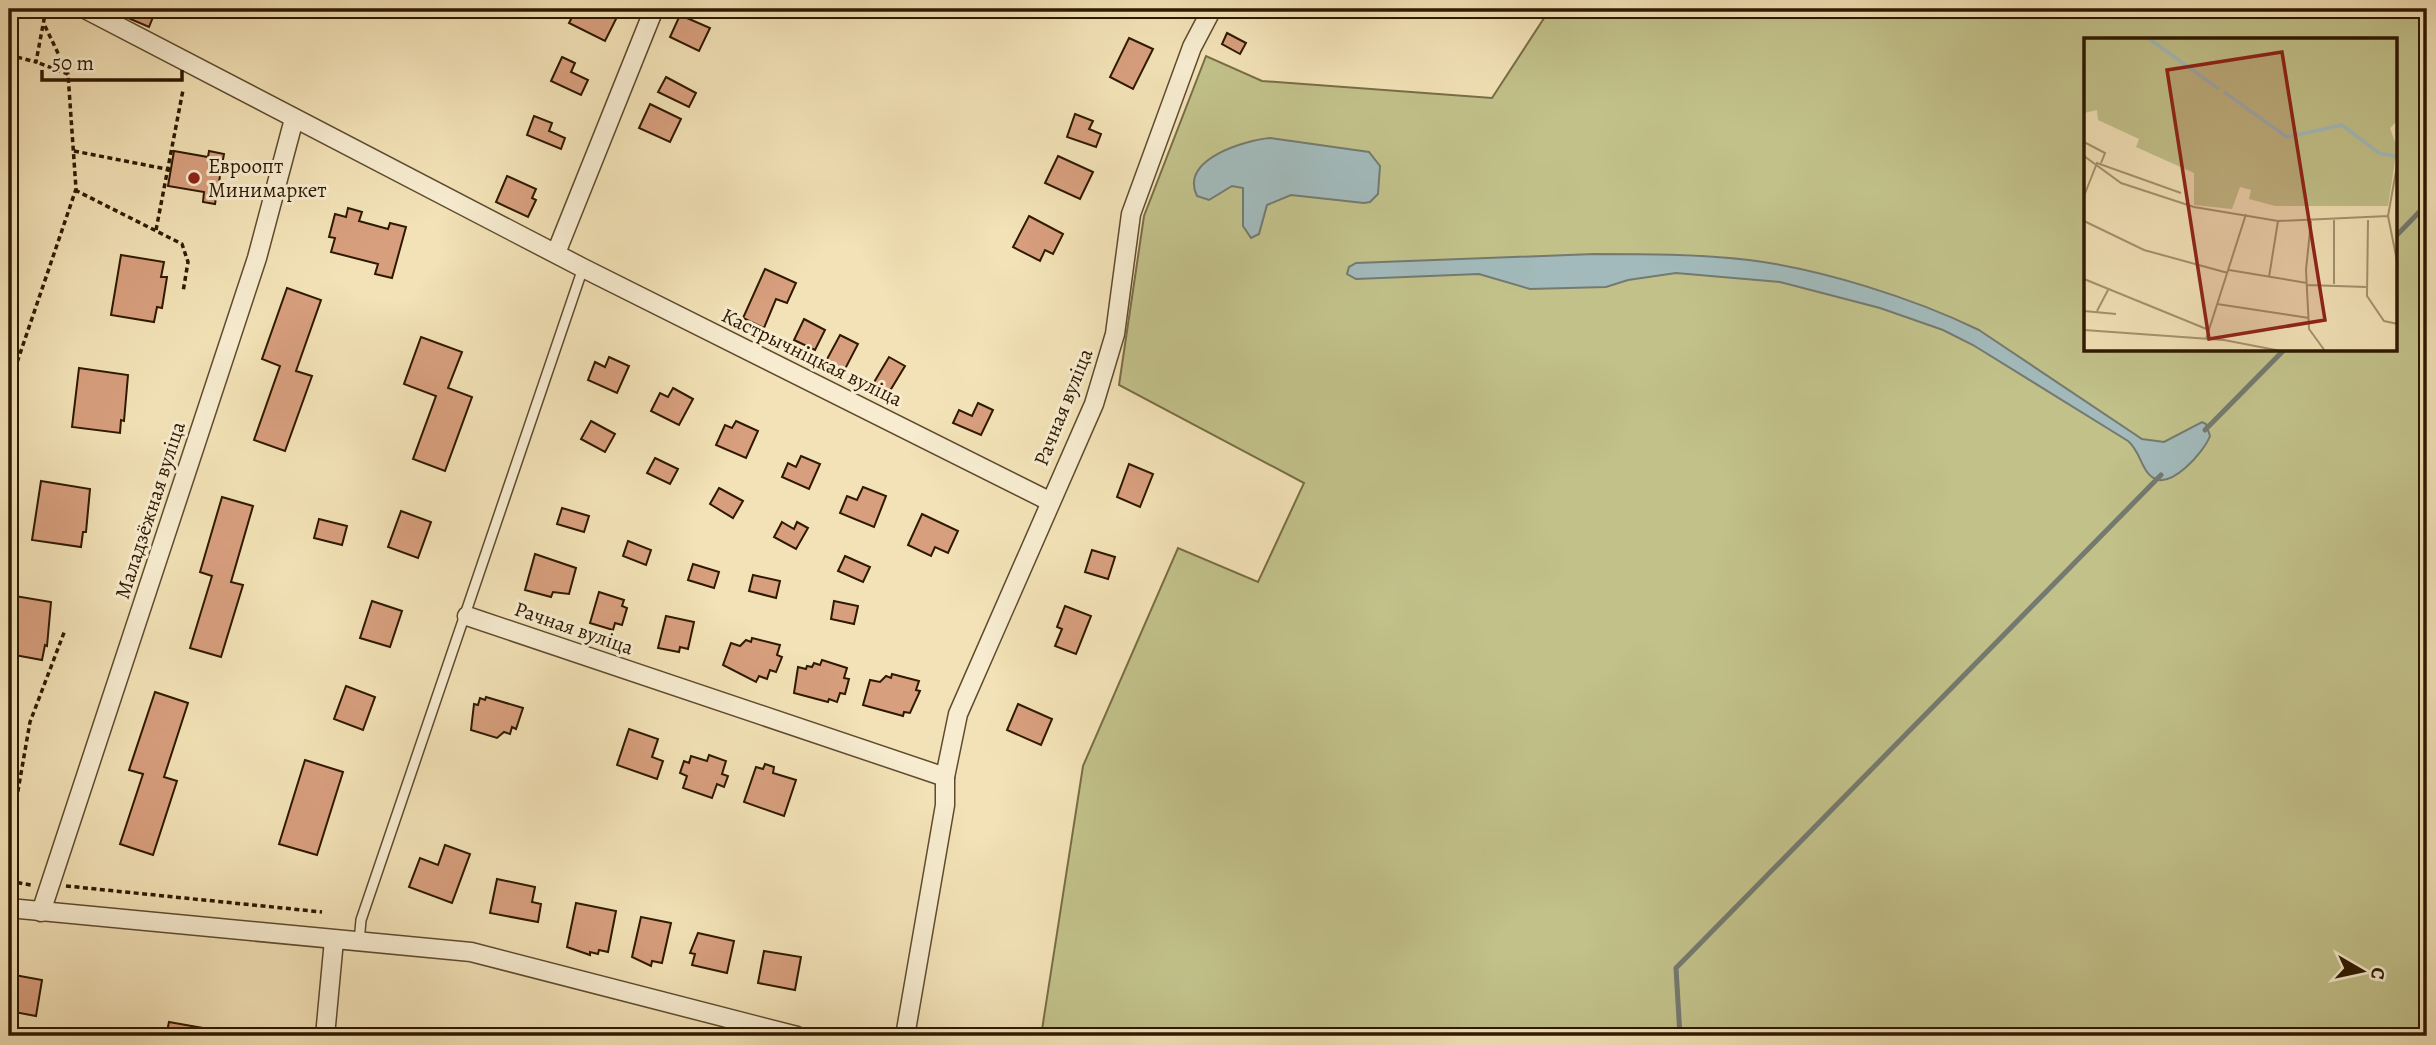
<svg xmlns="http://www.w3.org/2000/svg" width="2436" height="1045" viewBox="0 0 2436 1045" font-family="Alegreya,serif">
<rect width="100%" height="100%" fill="#f3e2b7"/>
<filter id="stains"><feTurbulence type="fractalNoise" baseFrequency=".00286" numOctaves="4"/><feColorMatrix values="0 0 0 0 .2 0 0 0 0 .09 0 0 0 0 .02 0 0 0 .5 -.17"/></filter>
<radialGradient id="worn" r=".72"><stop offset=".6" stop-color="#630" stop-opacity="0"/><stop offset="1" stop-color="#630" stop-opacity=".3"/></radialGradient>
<path fill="#c2c18a" stroke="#786d45" stroke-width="2" fill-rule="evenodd" d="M1550,9H2427V1036H1041L1083,766L1178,548L1258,582L1304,483L1119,385L1144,216L1206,56L1262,81L1492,98ZM2086,40H2396V350H2086Z"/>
<g fill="#a2babb" stroke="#747a70" stroke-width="2">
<path d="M1270,138L1369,152L1380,166L1378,194L1370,202L1364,203L1291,195L1267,205L1259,234L1251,238L1243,226V188L1232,186L1209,200L1197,196C1179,159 1246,140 1270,138Z"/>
<path d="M1594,254C1645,254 1698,254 1749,260C1821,269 1913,298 1979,330L2142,439L2164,442L2202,422L2206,424L2210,436C2204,452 2170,491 2152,477C2141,470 2141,452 2128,441L1973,345L1943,330L1880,308L1780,282L1676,273L1628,280L1606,287L1530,289L1479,274L1356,279L1347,274L1349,267L1356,263Z"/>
</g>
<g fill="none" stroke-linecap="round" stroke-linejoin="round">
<g stroke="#747a70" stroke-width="5">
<path d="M2396,236L2427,204"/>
<path d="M2205,430L2284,350"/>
<path d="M1680,1036L1676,968L2161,475"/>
</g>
</g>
<g fill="#d89f7e" stroke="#2e1900" stroke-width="2">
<path d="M115,9H148L155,12L149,27L114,12Z"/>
<path d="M576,9H611L619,13L605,41L569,23Z"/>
<path d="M680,15L710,28L699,51L670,37Z"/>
<path d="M1227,33L1246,43L1240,54L1222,44Z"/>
<path d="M1129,38L1153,49L1133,89L1110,77Z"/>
<path d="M562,57L575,63L571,72L588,80L581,95L551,81Z"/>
<path d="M666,77L696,93L689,107L658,92Z"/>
<path d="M650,104L681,119L670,142L639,128Z"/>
<path d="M1075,114L1093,121L1089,129L1101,134L1096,147L1067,137Z"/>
<path d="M534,116L552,123L549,131L565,138L561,149L527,135Z"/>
<path d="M174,151L208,157L209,151L224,154L215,204L203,202L204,192L168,186Z"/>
<path d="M1058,156L1093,172L1080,199L1045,183Z"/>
<path d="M507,176L536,189L532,198L536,200L528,217L496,202Z"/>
<path d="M348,208L362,212L359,221L388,229L390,223L406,227L392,278L375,274L378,264L331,252L335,238L329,237L335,214L346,217Z"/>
<path d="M1029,216L1063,234L1053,254L1045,250L1040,261L1013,247Z"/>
<path d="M121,255L164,262L161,277H167L162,308L157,307L154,322L111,315Z"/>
<path d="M765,269L796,283L787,303L776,299L764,328L743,318Z"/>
<path d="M287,288L321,300L296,371L312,376L285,451L254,440L280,366L262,359Z"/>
<path d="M804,319L825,330L815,350L794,340Z"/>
<path d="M840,335L858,344L844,371L826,361Z"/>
<path d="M421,337L462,352L448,388L472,397L445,471L413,459L436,396L404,384Z"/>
<path d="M609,357L629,366L617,393L588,380L595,362L605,367Z"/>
<path d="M889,357L905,366L888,394L873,384Z"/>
<path d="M79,368L128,375L124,421L121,420L120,433L72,427Z"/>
<path d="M673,388L693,399L679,425L651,411L660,393L668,397Z"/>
<path d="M978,403L993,410L981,435L953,423L959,410L972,416Z"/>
<path d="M591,421L615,434L605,452L581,439Z"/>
<path d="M736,421L758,431L746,458L716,445L725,425L732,428Z"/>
<path d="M801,456L820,464L809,489L782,477L788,463L796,467Z"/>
<path d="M655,458L678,469L670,484L647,473Z"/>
<path d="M1129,464L1153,474L1140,507L1117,497Z"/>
<path d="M41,481L90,489L86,532H83L81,547L32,540Z"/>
<path d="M863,487L886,496L874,527L840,513L847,496L857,500Z"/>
<path d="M719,488L743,501L733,518L710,504Z"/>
<path d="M222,497L253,506L231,582L243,585L221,657L190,648L212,576L200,572Z"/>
<path d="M562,508L589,516L584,532L557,524Z"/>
<path d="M401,511L431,522L418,558L388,547Z"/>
<path d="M922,514L958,531L948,553L935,547L931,556L908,545Z"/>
<path d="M319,519L347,526L342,545L314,538Z"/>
<path d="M782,522L794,529L797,522L808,528L796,549L774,537Z"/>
<path d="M628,541L651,550L646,565L623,556Z"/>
<path d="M1092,550L1115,557L1108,579L1085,572Z"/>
<path d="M535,554L576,568L569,594L553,592L551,597L525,590Z"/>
<path d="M845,556L870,567L863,582L838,571Z"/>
<path d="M693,564L719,572L714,588L688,580Z"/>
<path d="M753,575L780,581L776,598L749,591Z"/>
<path d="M599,592L624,600L622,606L627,608L622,625L615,623L613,630L590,623Z"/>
<path d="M9,595L51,602L47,646L45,645L42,660L9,654Z"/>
<path d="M372,601L402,611L390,647L360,638Z"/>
<path d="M834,601L858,606L854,624L831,619Z"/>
<path d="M1065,606L1091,616L1076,654L1055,646L1062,629L1057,627Z"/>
<path d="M666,616L694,622L688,649L680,647L679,652L658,648Z"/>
<path d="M752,638L780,645L777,655L782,657L776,672L770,670L767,679L759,676L756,682L723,665L731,643L740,646L746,640L751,642Z"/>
<path d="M822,660L847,668L844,678L849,679L845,694L840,693L837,702L829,699L828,702L794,693L798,667L806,669L807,666L812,667L814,663L820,665Z"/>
<path d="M892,674L919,681L916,690L920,691L910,713L904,712L903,716L863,705L870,680L880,682L886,676L891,678Z"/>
<path d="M346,686L375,697L363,730L334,719Z"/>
<path d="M155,692L188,703L164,777L177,781L153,855L120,844L143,774L129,770Z"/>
<path d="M486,697L523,708L516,729L512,727L510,734L504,732L497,738L471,730L474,704L478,705L480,698L485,700Z"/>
<path d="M1018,704L1052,719L1041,745L1007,730Z"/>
<path d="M629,729L658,739L652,757L663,761L657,779L617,765Z"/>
<path d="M709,755L726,761L722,774L728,776L724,787L717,784L712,798L683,788L687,776L680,773L684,761L689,763L691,756L707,761Z"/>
<path d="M305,760L343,772L317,855L279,844Z"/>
<path d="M765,764L774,767L773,773L796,780L784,816L744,802L756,767L763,769Z"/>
<path d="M445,845L470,854L452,903L409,887L420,858L438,865Z"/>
<path d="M497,879L535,887L532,902L541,904L538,922L490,913Z"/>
<path d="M576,903L616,911L608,952L599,950L598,954L590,952V955L567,947Z"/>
<path d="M641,917L671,923L662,963L652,961L651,966L632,957Z"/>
<path d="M698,933L734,941L727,973L692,965L695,954L690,953Z"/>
<path d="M764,951L801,957L795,990L758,983Z"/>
<path d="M9,974L42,980L36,1016L9,1011Z"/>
<path d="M169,1022L243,1035V1036H166Z"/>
</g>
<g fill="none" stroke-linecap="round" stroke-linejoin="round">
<defs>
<path id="service" d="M359,942L361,920L583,268"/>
<g id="minor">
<path d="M85,9L583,268L1049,501"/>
<path d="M556,253L654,9"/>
<path d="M467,616L945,777"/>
<path d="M9,908L471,952L797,1036"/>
<path d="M41,912L257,258L294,119"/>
<path d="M325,1036L334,940"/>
<path d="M905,1036L945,805V777L958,714L1094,404L1115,334L1131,214L1192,47L1212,9"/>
</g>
</defs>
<use href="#service" stroke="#5f4b2e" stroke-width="12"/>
<use href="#minor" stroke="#5f4b2e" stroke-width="21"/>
<g stroke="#2e1900" stroke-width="3.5" stroke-dasharray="5 3.5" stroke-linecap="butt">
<path d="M45,26L67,72"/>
<path d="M9,55L36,62L46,9"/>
<path d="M74,151L171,170"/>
<path d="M75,190L182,244L188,262L183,292"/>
<path d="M156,230L183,90"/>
<path d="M9,386L76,189L68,74L36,62"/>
<path d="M9,789L19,777"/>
<path d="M9,842L30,722L65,630"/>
<path d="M9,881L31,885"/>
<path d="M66,886L322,912"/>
</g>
<use href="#service" stroke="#f7ecd0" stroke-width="9"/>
<use href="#minor" stroke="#f7ecd0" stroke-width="18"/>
</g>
<circle fill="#8f2418" stroke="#f7ecd0" stroke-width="2.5" cx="194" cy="178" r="7"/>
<g text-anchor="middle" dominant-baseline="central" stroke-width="6" stroke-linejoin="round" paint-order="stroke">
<g font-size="21" fill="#2e1900" stroke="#f7ecd0" text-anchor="start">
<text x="208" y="166">Евроопт<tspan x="208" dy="24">Минимаркет</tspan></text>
</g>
<g font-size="21" fill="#2e1900" stroke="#f7ecd0">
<text transform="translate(812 357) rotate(26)">Кастрычніцкая вуліца</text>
<text transform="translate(1063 407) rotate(-68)">Рачная вуліца</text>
<text transform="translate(150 510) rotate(-72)">Маладзёжная вуліца</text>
<text transform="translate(574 628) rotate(19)">Рачная вуліца</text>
</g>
</g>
<g transform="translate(2084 38)">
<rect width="313" height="313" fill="#f3e2b7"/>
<path d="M0,0H313V83L306,90L313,110L304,168H191L165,161L167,152L156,149L148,171L110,167V135L52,109L55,101L14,82L13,72L0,75Z" fill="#c2c18a"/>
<path fill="none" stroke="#a2babb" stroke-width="3.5" d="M64,0L135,51M140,54L203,99L258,87L295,115L314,119"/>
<path fill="none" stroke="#a4926e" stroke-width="2" d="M0,104L21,115L17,125M0,118L37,145L110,169L194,183L304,178M314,122L304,178L314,228M0,158L13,125L97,155M284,182L283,258L300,283L314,286M0,183L60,212L144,235M227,183L222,232L225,291L241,313M145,232L223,245M185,239L194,183M0,241L125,292M250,246V182M223,247L282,249M133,266L225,280M0,273L32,276M13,273L24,252M0,292L140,302L197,313M122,301L162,176"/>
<path fill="#8f2418" fill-opacity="0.15" stroke="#8f2418" stroke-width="3.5" d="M198,14L241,282L125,301L83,32Z"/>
<rect width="313" height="313" fill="none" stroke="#2e1900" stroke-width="3.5"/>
</g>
<rect width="2436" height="1045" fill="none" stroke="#f3e2b7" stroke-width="35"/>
<rect x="10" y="10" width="2415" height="1024" fill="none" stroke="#2e1900" stroke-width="3.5"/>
<rect x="18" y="18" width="2401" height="1010" fill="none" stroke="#2e1900" stroke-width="2"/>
<g transform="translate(2362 971) rotate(99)" stroke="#f7ecd0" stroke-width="5" paint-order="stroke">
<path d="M0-5L12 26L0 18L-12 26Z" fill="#2e1900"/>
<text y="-10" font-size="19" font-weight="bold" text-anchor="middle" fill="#2e1900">С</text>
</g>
<path d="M42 70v10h140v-10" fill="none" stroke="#2e1900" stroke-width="3.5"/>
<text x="52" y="70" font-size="21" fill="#2e1900" stroke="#f7ecd0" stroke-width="5" paint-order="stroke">50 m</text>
<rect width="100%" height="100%" filter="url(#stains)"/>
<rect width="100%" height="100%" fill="url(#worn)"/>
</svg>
